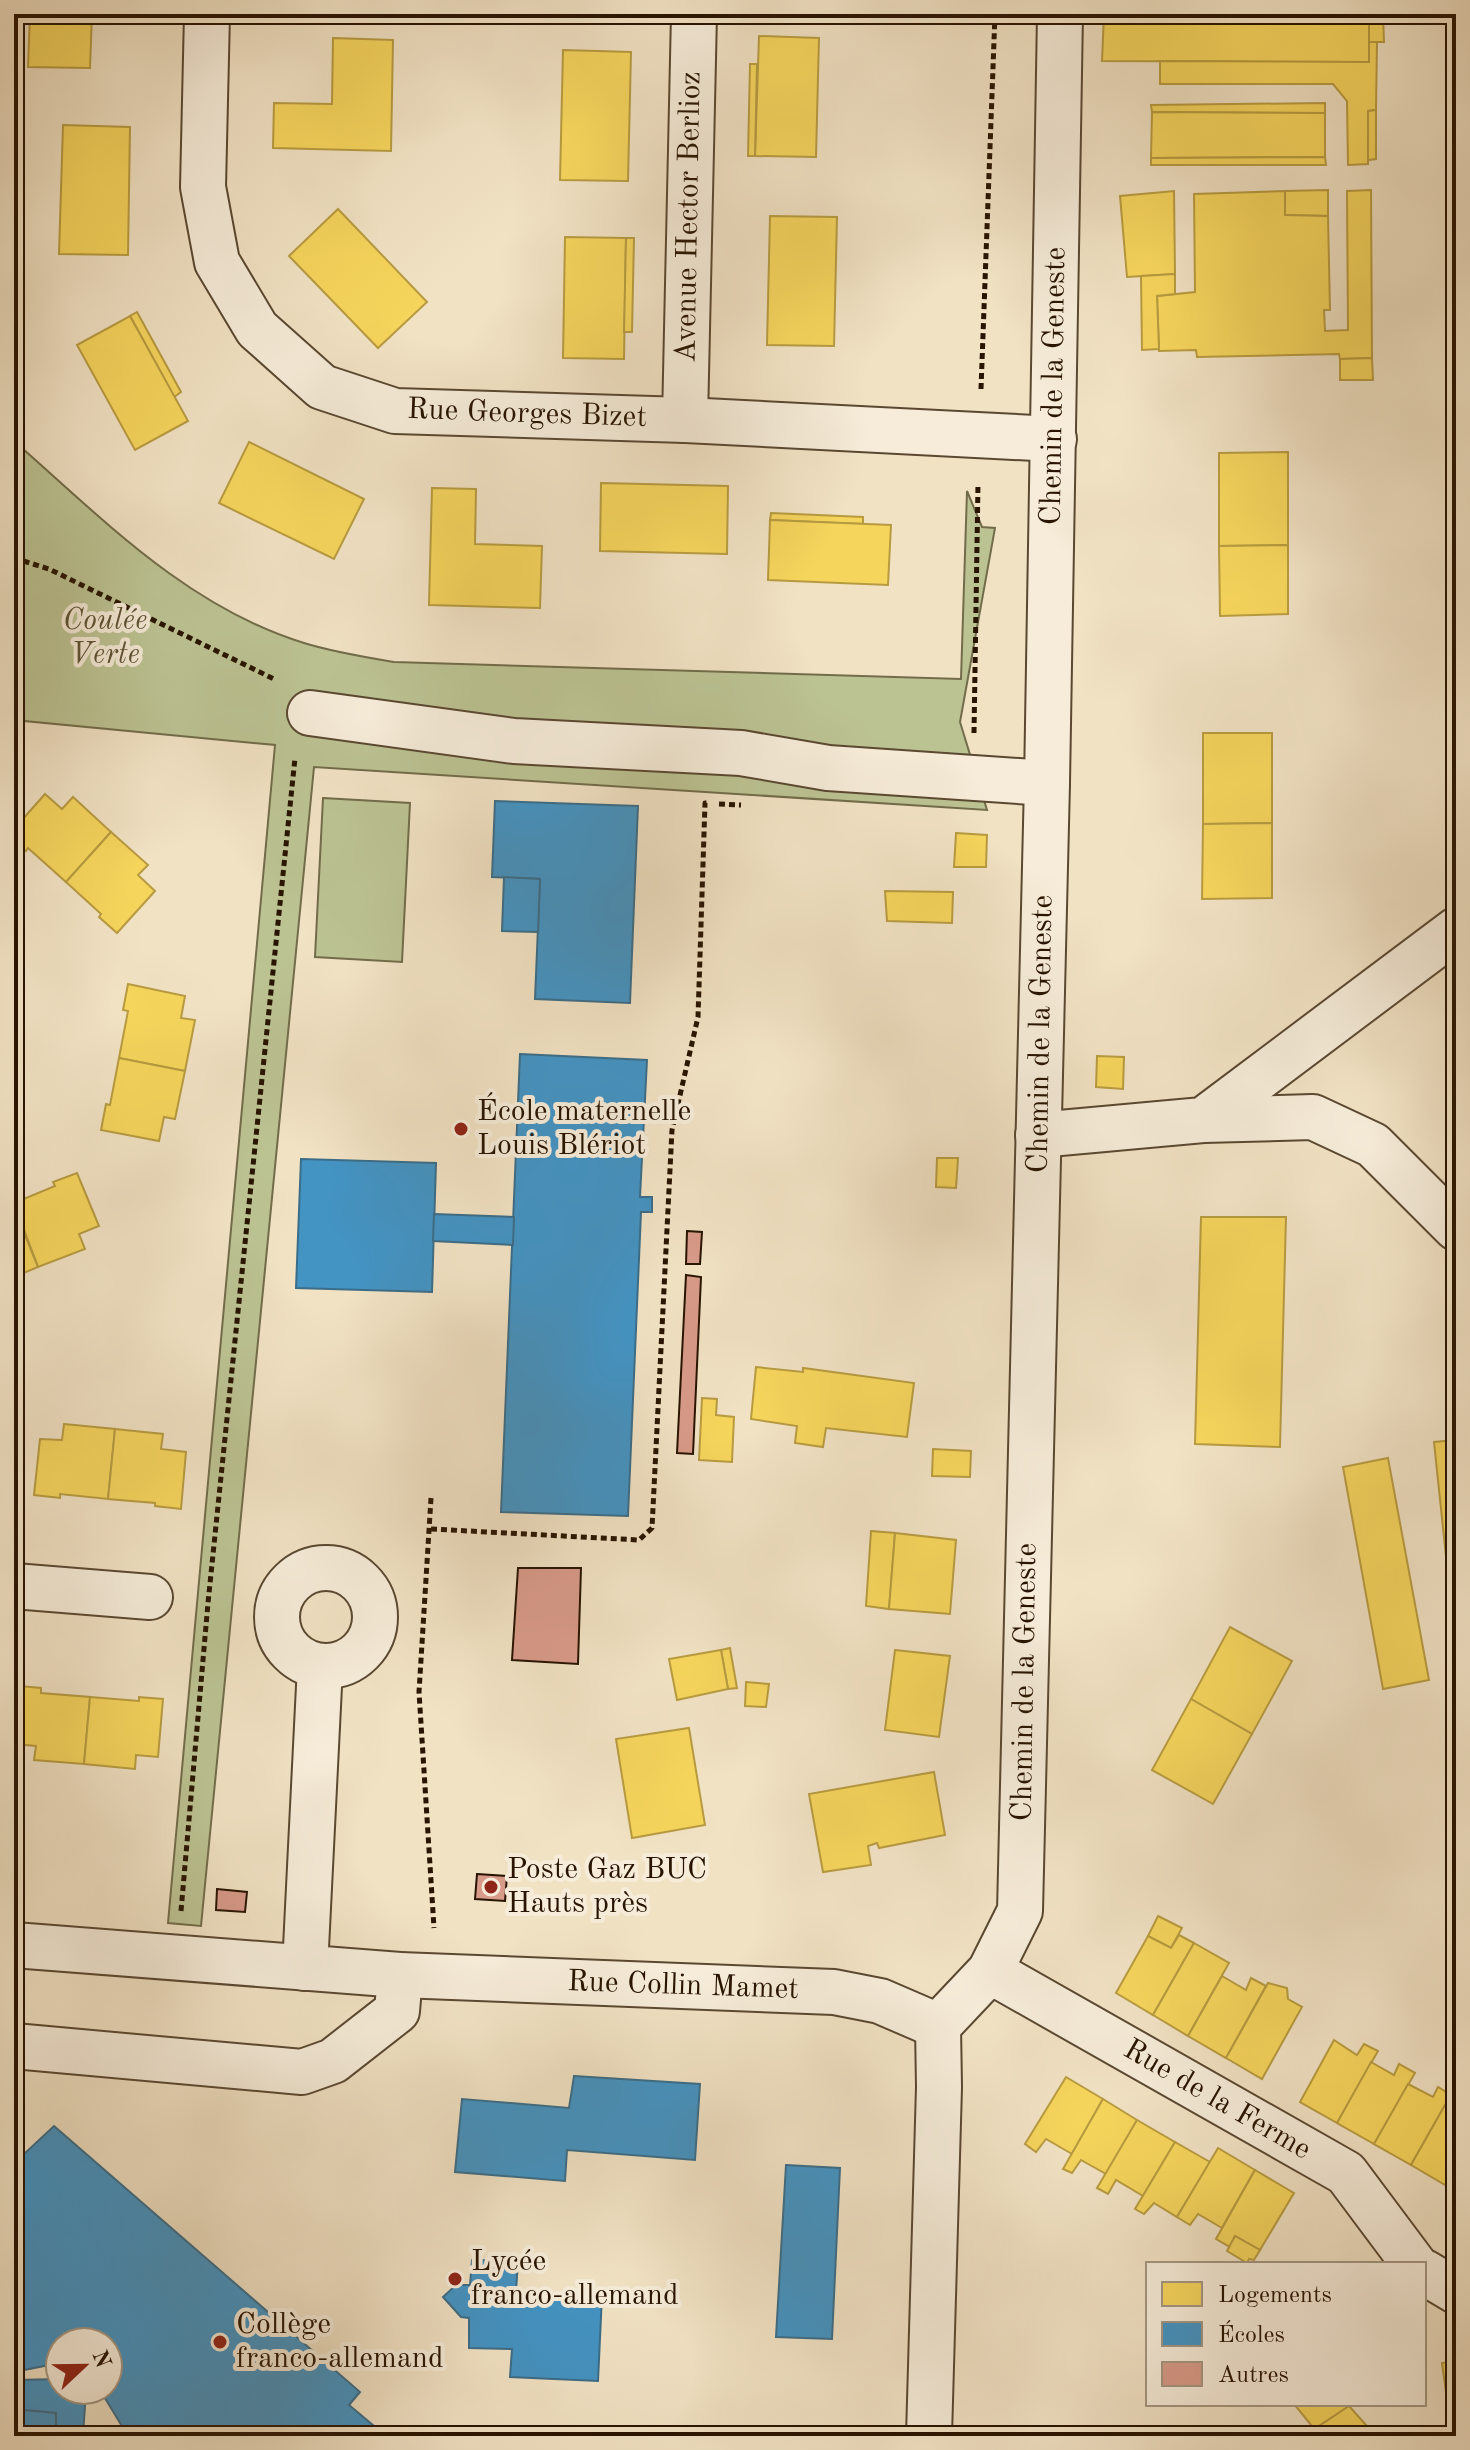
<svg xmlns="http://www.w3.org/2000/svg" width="1470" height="2450" viewBox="0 0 1470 2450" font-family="'Old Standard TT',serif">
<rect width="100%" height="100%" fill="#f1e2c4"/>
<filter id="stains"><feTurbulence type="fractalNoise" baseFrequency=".0025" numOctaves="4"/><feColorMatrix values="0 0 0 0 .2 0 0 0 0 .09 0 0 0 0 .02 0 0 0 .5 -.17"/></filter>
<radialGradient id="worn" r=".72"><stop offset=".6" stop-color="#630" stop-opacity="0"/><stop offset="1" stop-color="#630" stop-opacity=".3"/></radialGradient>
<g fill="#bcc393" stroke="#726c4a" stroke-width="2">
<path d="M14,441C103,519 187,607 304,643C333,652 364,657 394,662L961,679L967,491L982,527L995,528L960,722L987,810L314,767L201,1926L168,1923L275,745L14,720Z"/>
<path d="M323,798L410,803L402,962L315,957Z"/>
</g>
<g fill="#f6d55c" stroke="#b89b40" stroke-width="2">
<path d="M30,14H92L90,68L28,67Z"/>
<path d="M1104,14H1369V62L1102,61Z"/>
<path d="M1369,14H1383L1384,42H1369Z"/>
<path d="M759,36L819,38L816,157L755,156Z"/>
<path d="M333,38L393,40L391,151L273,148L274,103L332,104Z"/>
<path d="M1369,42H1377L1376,110L1368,111V164L1348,165L1347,101L1333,84H1160V61L1369,62Z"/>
<path d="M563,50L631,52L628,181L560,180Z"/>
<path d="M750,64H757L755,156H748Z"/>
<path d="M1325,103V113L1152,112L1151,105Z"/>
<path d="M1376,110V159L1368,160V111Z"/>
<path d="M1152,112L1325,113V157L1151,158Z"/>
<path d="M63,125L130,127L128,255L59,254Z"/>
<path d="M1325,157L1326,165H1151V158Z"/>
<path d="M1328,190V216L1285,215V191Z"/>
<path d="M1371,190L1372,358L1340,359L1339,354L1197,357L1196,350L1159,351L1157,296L1195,292L1194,194L1285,191V215L1328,216L1330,310H1324L1325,331L1348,330L1347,191Z"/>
<path d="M1174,191L1175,274L1127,277L1120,196Z"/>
<path d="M338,209L427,302L378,348L289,256Z"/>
<path d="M770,216L837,217L834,346L767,345Z"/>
<path d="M565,237L626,238L624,359L563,358Z"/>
<path d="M626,238H634L632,332H624Z"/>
<path d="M1175,274V294L1157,296L1159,349L1142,350L1141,276Z"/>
<path d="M137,312L181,392L174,397L130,316Z"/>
<path d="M130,316L188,421L135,450L77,345Z"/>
<path d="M1372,358L1373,380H1340V359Z"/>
<path d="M249,442L364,499L334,559L219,503Z"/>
<path d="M1288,452V545L1219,546V453Z"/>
<path d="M601,483L728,486L727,554L600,551Z"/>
<path d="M432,488L476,489L475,544L542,546L540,608L429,605Z"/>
<path d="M771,513L863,517V524L770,520Z"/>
<path d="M770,520L891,525L888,585L768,580Z"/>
<path d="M1288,545V614L1220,616L1219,546Z"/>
<path d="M1203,733H1272V823L1203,824Z"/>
<path d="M45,794L62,809L73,797L111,832L66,882L28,848L26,851L14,841V829Z"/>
<path d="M1272,823V898L1202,899L1203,824Z"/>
<path d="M111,832L148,865L138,875L155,891L117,933L99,917L101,914L66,882Z"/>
<path d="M956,833L987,835L986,867H954Z"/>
<path d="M885,891L953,892L952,923L887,921Z"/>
<path d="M128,984L185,996L181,1018L195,1020L185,1071L119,1058L128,1011L123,1010Z"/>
<path d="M1097,1056L1124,1057L1123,1089L1096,1087Z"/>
<path d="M119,1058L185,1071L175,1119L164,1117L159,1141L101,1130L106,1104L110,1105Z"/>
<path d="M937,1158H958L956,1188L936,1187Z"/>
<path d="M77,1173L99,1226L79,1234L85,1249L38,1267L14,1203L55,1186L53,1182Z"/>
<path d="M14,1208L38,1267L14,1277Z"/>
<path d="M1201,1217H1286L1280,1447L1195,1444Z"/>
<path d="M756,1367L803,1372V1368L914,1383L907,1437L826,1428L823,1447L795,1443L797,1426L751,1419Z"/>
<path d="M702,1398L717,1399L716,1415L734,1417L732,1462L699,1460Z"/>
<path d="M64,1424L115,1429L108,1499L60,1494V1498L34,1495L40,1439L62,1440Z"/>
<path d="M115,1429L163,1434L161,1449L186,1452L181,1509L155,1506V1503L108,1499Z"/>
<path d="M1456,1440V1652L1434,1442Z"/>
<path d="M933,1449L971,1451L970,1477L932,1476Z"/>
<path d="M1388,1458L1429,1680L1383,1689L1343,1467Z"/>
<path d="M871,1531L895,1533L889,1609L866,1606Z"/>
<path d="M895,1533L956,1540L950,1614L889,1609Z"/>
<path d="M1230,1627L1292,1661L1252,1734L1191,1699Z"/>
<path d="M730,1648L737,1688L728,1689L721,1650Z"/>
<path d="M721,1650L728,1689L677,1700L669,1659Z"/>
<path d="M895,1650L950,1656L939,1737L885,1730Z"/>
<path d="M746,1682L769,1684L766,1707L745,1706Z"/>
<path d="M19,1686L41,1688V1693L90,1697L84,1764L34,1760L36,1746L14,1744Z"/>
<path d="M90,1697L139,1701V1697L163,1699L158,1757L136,1755L135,1769L84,1764Z"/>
<path d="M1191,1699L1252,1734L1213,1804L1152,1770Z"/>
<path d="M689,1728L705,1825L632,1838L616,1739Z"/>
<path d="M934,1772L945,1835L879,1848L877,1843L868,1846L871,1865L823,1872L809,1794Z"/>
<path d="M1158,1916L1182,1928L1171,1948L1148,1936Z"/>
<path d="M1179,1935L1194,1943L1153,2015L1116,1993L1148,1936L1171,1948Z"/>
<path d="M1194,1943L1229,1963L1188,2036L1153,2015Z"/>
<path d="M1222,1976L1246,1990L1251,1978L1266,1986L1226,2058L1188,2036Z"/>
<path d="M1268,1983L1287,1988L1288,1999L1302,2007L1262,2079L1226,2058Z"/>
<path d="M1334,2040L1357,2055L1364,2044L1378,2051L1337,2123L1300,2102Z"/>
<path d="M1371,2062L1394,2075L1399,2064L1415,2073L1374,2144L1337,2123Z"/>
<path d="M1066,2077L1103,2099L1072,2154L1046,2139L1036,2152L1025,2144Z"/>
<path d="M1408,2084L1433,2097L1438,2087L1451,2095L1411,2165L1374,2144Z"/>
<path d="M1103,2099L1137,2120L1106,2174L1081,2160L1072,2173L1063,2169Z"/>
<path d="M1445,2105L1456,2112V2166L1445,2185L1411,2165Z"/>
<path d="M1137,2120L1175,2142L1143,2196L1116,2180L1108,2194L1097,2188Z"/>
<path d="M1175,2142L1210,2162L1177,2217L1154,2203L1144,2214L1135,2209Z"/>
<path d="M1218,2148L1255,2170L1222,2228L1198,2214L1190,2225L1177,2217Z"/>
<path d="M1255,2170L1294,2193L1260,2250L1235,2236L1230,2247L1216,2239Z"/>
<path d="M1235,2236L1260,2250L1254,2260L1249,2259L1247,2263L1227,2251Z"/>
<path d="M1456,2361V2436H1452L1442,2363Z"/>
<path d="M1294,2404H1348L1349,2406L1315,2430Z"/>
<path d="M1349,2406L1375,2435L1327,2436L1319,2426Z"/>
</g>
<g fill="#4393c3" stroke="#3b6d88" stroke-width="2">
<path d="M495,801L638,806L630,1003L535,999L540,879L492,877Z"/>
<path d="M504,877L540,879L538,932L502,931Z"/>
<path d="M520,1054L647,1060L640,1197H652V1212H641L628,1516L501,1512Z"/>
<path d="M301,1159L436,1163L432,1292L296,1288Z"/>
<path d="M434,1214L514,1217L513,1245L433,1241Z"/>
<path d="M574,2076L700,2084L695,2160L567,2150L565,2181L455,2172L462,2099L569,2108Z"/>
<path d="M54,2126L360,2392L349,2405L386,2436H128L100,2390H108V2342H60V2363L14,2372V2149L22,2156Z"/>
<path d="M786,2165L840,2168L832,2339L776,2337Z"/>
<path d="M472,2260L518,2261L516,2291L602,2295L598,2381L510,2377L512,2349L469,2348V2318L461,2317L443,2297L456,2285H470Z"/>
<path d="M60,2379V2390H86L83,2436H18L14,2422V2380Z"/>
<path d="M14,2409L56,2413V2436H14Z"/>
</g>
<g fill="#d89a89" stroke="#281400" stroke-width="2">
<path d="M687,1231L702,1232L700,1264H686Z"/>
<path d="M686,1275L701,1277L693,1454L677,1453Z"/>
<path d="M518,1568H581L578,1664L512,1660Z"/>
<path d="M477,1874L507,1876L505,1901L475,1899Z"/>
<path d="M217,1889L247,1892L245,1912L216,1910Z"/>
</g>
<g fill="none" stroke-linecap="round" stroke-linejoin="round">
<defs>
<g id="minor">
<path d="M207,14L203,187L217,262L257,329L322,387L395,411L685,420L1054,439"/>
<path d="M685,420L694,14"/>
<path d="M310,713L514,741L741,753L828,768L1047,783"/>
<path d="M1203,1120L1313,1117L1373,1145L1456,1228"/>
<path d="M1038,1135L1203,1120L1456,930"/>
<circle cx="326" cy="1617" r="49"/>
<path d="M14,1586L150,1597"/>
<path d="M14,1945L400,1975L834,1992L880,2001L938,2026"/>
<path d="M305,1968L320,1666"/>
<path d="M990,1971L1346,2173L1414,2264"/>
<path d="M938,2026L990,1971L1020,1911L1047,783L1060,14"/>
<path d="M14,2046L302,2072L333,2061L397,2011L400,1975"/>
<path d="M1424,2272L1456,2291"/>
<path d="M929,2436L939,2087L938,2026"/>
</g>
</defs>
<use href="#minor" stroke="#5a4831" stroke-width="48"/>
<g stroke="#281400" stroke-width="5" stroke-dasharray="6 4" stroke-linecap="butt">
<path d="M981,389L995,14"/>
<path d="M14,558L49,569L276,680"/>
<path d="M974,733L978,483"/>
<path d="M719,804L741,805"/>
<path d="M431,1498L419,1692L434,1928"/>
<path d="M431,1529L639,1540L652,1528L672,1130L698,1017L705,803H709"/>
<path d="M181,1911L208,1603L295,758"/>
</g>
<use href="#minor" stroke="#f6ecd9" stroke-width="44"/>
</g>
<g fill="#8f2418" stroke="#f6ecd9" stroke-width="3">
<circle cx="461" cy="1129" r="8"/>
<circle cx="491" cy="1887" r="8"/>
<circle cx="455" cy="2279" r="8"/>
<circle cx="220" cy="2342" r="8"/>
</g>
<g text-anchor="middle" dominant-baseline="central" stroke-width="8" stroke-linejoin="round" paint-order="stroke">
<g font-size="30" fill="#281400" stroke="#f6ecd9">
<text transform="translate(689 217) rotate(-89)">Avenue Hector Berlioz</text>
<text transform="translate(1054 386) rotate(-89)">Chemin de la Geneste</text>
<text transform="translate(527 414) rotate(2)">Rue Georges Bizet</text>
<text transform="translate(1041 1034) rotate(-89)">Chemin de la Geneste</text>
<text transform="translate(1025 1682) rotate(-89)">Chemin de la Geneste</text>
<text transform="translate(683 1986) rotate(2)">Rue Collin Mamet</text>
<text transform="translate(1217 2100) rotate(30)">Rue de la Ferme</text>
</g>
<g font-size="30" font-style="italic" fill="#5c5133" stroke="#f6ecd9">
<text x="105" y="621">Coulée<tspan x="105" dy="34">Verte</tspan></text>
</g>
<g font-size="30" fill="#281400" stroke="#f6ecd9" text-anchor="start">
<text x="477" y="1112">École maternelle<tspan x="477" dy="34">Louis Blériot</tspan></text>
<text x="507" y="1870">Poste Gaz BUC<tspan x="507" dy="34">Hauts près</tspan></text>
<text x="471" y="2262">Lycée<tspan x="471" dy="34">franco-allemand</tspan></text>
<text x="236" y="2325">Collège<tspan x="236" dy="34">franco-allemand</tspan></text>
</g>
</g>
<rect width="1470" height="2450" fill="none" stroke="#f1e2c4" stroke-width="48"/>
<rect x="16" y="16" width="1438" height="2418" fill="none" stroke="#281400" stroke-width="4"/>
<rect x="24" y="24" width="1422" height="2402" fill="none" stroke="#281400" stroke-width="2"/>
<rect x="1146" y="2262" width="280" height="144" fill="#f6ecd9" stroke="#a49682" stroke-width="2"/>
<rect x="1162" y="2282" width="40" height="24" fill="#f6d55c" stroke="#a49682" stroke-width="2"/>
<text x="1218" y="2302" font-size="24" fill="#281400">Logements</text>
<rect x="1162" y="2322" width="40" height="24" fill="#4393c3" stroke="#a49682" stroke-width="2"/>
<text x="1218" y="2342" font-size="24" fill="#281400">Écoles</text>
<rect x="1162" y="2362" width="40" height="24" fill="#d89a89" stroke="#a49682" stroke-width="2"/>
<text x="1218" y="2382" font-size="24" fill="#281400">Autres</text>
<g transform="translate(84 2366) rotate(68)"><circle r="38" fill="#f6ecd9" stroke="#a49682" stroke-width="2"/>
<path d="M0-6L14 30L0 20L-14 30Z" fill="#8f2418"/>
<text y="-12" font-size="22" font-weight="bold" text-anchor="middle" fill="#281400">N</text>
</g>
<rect width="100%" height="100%" filter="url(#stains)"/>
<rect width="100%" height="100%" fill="url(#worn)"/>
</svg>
